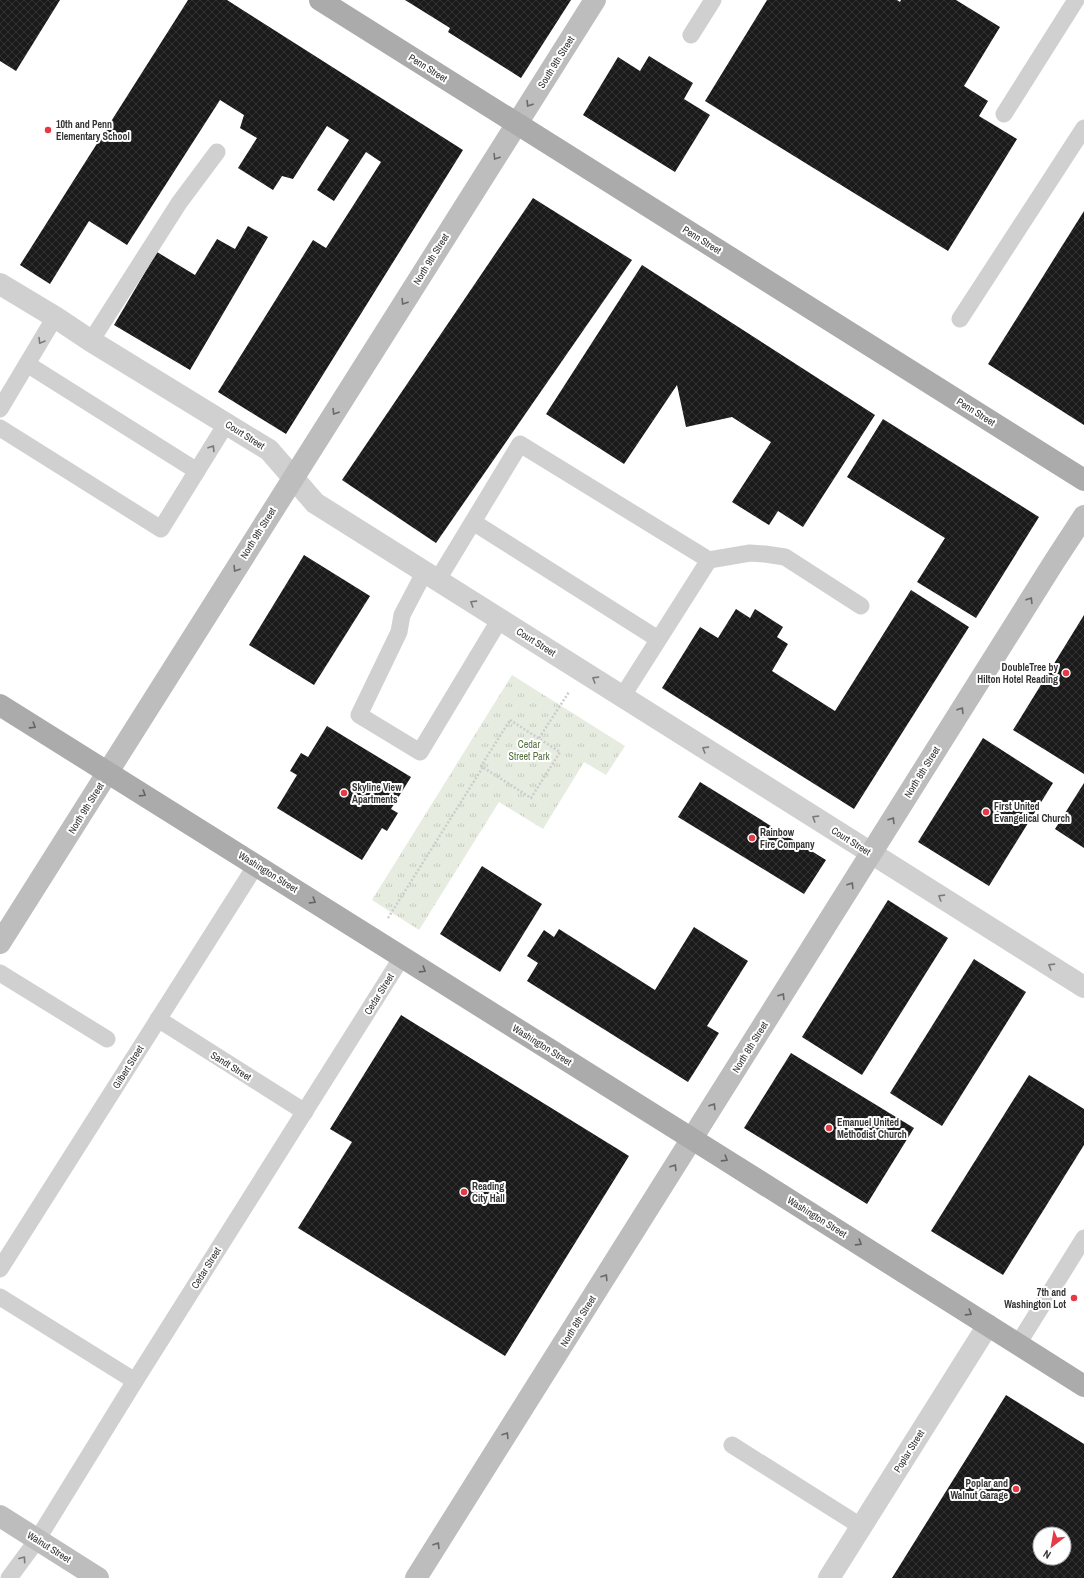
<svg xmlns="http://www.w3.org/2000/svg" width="1084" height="1578" viewBox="0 0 1084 1578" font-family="'Archivo Narrow',sans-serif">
<defs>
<pattern id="park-tufts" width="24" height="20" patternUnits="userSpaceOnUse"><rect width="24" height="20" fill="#e6ecdf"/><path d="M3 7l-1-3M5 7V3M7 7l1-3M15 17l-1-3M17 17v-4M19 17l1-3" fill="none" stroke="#c6cbc0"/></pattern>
<pattern id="building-cross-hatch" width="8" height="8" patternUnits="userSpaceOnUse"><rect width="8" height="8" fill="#1a1a1a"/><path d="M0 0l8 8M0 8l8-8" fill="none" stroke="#333"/></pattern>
</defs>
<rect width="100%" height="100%" fill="#fff"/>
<path fill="url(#park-tufts)" d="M512,675L625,746L606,775L584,762L543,829L499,802L419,930L372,900Z"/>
<g fill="url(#building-cross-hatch)" fill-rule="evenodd">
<path d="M0,0H60L16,71L0,61Z"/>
<path d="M188,0H227L463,150L286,434L218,392L313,240L326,248L381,162L366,152L334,201L317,190L349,140L327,126L293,179L282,176L273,190L238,168L257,138L240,128L244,115L220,100L127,245L89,221L50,284L20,265Z"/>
<path d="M405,0H571L521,78L448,32L450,28Z"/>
<path d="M767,0H897L900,2L901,0H956L1000,27L964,86L988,101L979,116L1017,139L948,251L705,101Z"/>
<path d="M649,56L693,83L684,99L710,115L675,172L583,115L618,57L640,71Z"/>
<path d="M533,198L632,260L436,543L342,480Z"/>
<path d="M1084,211V425L988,364Z"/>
<path d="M248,226L268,237L190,370L114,325L157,252L195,275L217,239L235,249Z"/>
<path d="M642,265L875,415L803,527L778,511L769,525L732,502L771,442L732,417L686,427L677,385L624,464L546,414Z"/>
<path d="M883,419L1039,517L976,618L917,582L945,538L847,477Z"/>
<path d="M304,555L370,596L314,685L249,645Z"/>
<path d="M911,590L969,627L854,809L662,688L700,627L718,638L736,609L750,618L755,609L783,627L777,637L788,644L772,671L835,711Z"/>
<path d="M1084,615V774L1013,730Z"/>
<path d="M327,726L411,777L391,809L398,813L387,831L382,828L362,860L277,808L297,775L290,771L301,753L308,757Z"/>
<path d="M983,738L1053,783L989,886L918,842Z"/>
<path d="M700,782L826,860L804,894L678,817Z"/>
<path d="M1084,783V848L1055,829Z"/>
<path d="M482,866L542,904L500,972L440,934Z"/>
<path d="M888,900L948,938L862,1075L802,1037Z"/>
<path d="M694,927L748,961L707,1026L719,1033L688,1082L527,981L538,963L527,956L544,930L554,937L559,929L655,990Z"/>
<path d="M974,959L1026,992L942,1126L890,1093Z"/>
<path d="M401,1015L629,1156L505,1356L298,1228L352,1142L330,1129Z"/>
<path d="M791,1053L914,1128L867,1204L744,1128Z"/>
<path d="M1029,1075L1084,1109V1145L1003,1275L931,1231Z"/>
<path d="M1006,1395L1084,1444V1578H892ZM1040,1534H1064V1558H1040Z"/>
</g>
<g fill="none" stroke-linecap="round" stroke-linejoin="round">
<g stroke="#cdcdcd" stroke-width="2.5" stroke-dasharray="2 2" stroke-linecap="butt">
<path d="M510,720L560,752L531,798L481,766Z"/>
<path d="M539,738L569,692"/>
<path d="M388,918L483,767"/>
</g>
<g stroke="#d0d0d0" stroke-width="17">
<path d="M691,35L713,0"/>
<path d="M1004,114L1076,0"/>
<path d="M960,319L1084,128"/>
<path d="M91,341L179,203L217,152"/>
<path d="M27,364L197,471"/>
<path d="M0,409L55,317"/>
<path d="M0,428L161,529L226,424"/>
<path d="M473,522L658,639"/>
<path d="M709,560L750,553L765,554L785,557L861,606"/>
<path d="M424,573L402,615L399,632L359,715L420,752L500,619"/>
<path d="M437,581L520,444L709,560L622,697"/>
<path d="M0,973L107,1039"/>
<path d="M158,1019L305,1112"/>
<path d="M0,1269L256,865"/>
<path d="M0,1297L135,1381"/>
<path d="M1018,1344L1084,1238"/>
<path d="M732,1445L862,1527"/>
<path d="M9,1578L37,1540L135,1381L402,957"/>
</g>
<g stroke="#d0d0d0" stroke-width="22">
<path d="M0,284L55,317L91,341L269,450L315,503L1084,987"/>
<path d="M829,1578L988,1325"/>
</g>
<g stroke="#bdbdbd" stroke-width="22">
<path d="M0,943L595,0"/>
<path d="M0,1516L98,1578"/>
<path d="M416,1578L1054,562L1084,516"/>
</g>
<g stroke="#ababab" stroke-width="22">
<path d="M320,0L1084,480"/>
<path d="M0,705L721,1157L1084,1386"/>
</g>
</g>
<defs><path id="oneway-chevron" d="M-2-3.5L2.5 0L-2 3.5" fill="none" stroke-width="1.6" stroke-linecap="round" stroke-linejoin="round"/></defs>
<g stroke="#6a6a6a">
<use href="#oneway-chevron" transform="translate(529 104) rotate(122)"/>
<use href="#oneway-chevron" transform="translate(496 157) rotate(122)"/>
<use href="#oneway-chevron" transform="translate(404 302) rotate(122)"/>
<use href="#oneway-chevron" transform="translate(335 412) rotate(122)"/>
<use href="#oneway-chevron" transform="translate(236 569) rotate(122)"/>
<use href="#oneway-chevron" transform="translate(1030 600) rotate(-58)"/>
<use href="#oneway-chevron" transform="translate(961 710) rotate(-58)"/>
<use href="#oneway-chevron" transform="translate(892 820) rotate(-58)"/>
<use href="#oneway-chevron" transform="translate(851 885) rotate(-58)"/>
<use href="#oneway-chevron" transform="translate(782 996) rotate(-58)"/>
<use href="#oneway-chevron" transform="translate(713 1106) rotate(-58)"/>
<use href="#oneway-chevron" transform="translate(674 1167) rotate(-58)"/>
<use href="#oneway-chevron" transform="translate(605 1277) rotate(-58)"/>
<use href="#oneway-chevron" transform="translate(506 1435) rotate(-58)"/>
<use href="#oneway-chevron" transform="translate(437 1545) rotate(-58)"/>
</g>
<g stroke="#7a7a7a">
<use href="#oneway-chevron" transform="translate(41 341) rotate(121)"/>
<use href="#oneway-chevron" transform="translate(212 448) rotate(-58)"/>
<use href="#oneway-chevron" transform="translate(473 603) rotate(-148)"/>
<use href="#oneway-chevron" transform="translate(595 679) rotate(-148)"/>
<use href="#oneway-chevron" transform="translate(705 749) rotate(-148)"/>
<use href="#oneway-chevron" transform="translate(815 818) rotate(-148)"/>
<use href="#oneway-chevron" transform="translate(941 897) rotate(-148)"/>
<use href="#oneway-chevron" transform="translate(1051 966) rotate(-148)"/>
<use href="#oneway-chevron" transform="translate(23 1559) rotate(-54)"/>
</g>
<g stroke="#636363">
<use href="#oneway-chevron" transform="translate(33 726) rotate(32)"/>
<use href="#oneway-chevron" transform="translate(143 794) rotate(32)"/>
<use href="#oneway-chevron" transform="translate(313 901) rotate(32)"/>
<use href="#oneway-chevron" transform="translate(423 970) rotate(32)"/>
<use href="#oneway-chevron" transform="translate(725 1159) rotate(32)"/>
<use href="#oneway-chevron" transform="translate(859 1243) rotate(32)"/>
<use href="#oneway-chevron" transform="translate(969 1313) rotate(32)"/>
</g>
<g fill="#e63946" stroke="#fff" stroke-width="1.5">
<circle cx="48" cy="130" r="4"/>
<circle cx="1066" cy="673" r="4"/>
<circle cx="344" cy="793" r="4"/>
<circle cx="986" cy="812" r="4"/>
<circle cx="752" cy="838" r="4"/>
<circle cx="829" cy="1128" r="4"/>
<circle cx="464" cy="1192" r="4"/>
<circle cx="1074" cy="1298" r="4"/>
<circle cx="1016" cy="1489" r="4"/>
</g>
<g text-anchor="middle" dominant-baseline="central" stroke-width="4" stroke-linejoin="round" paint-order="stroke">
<g font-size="10" fill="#333" stroke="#fff">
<text transform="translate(556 62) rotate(-58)">South 9th Street</text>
<text transform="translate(428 68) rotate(32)">Penn Street</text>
<text transform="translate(702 240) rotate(32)">Penn Street</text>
<text transform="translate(431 259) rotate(-58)">North 9th Street</text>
<text transform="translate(976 412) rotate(32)">Penn Street</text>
<text transform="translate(245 435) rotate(32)">Court Street</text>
<text transform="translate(258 533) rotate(-58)">North 9th Street</text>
<text transform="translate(536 642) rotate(32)">Court Street</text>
<text transform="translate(922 772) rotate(-58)">North 8th Street</text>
<text transform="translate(86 808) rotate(-58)">North 9th Street</text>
<text transform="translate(851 841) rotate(32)">Court Street</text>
<text transform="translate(268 872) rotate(32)">Washington Street</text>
<text transform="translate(379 994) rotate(-58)">Cedar Street</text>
<text transform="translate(542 1045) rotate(32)">Washington Street</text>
<text transform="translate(750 1047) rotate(-58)">North 8th Street</text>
<text transform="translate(231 1066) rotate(32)">Sandt Street</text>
<text transform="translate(128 1067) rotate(-58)">Gilbert Street</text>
<text transform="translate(817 1217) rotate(32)">Washington Street</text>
<text transform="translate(206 1268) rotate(-58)">Cedar Street</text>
<text transform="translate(578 1321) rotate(-58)">North 8th Street</text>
<text transform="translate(909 1451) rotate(-58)">Poplar Street</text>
<text transform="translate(49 1547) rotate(32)">Walnut Street</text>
</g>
<g font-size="10" font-weight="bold" fill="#333" stroke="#fff" text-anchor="start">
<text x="56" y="124">10th and Penn<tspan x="56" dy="12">Elementary School</tspan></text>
<text x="1058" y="667" text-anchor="end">DoubleTree by<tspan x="1058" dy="12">Hilton Hotel Reading</tspan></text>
<text x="352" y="787">Skyline View<tspan x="352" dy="12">Apartments</tspan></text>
<text x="994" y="806">First United<tspan x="994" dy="12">Evangelical Church</tspan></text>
<text x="760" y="832">Rainbow<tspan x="760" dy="12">Fire Company</tspan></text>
<text x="837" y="1122">Emanuel United<tspan x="837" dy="12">Methodist Church</tspan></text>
<text x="472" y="1186">Reading<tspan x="472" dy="12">City Hall</tspan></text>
<text x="1066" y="1292" text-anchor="end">7th and<tspan x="1066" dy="12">Washington Lot</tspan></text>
<text x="1008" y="1483" text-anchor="end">Poplar and<tspan x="1008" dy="12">Walnut Garage</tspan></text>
</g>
<g font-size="10" fill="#56703f" stroke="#fff">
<text x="529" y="744">Cedar<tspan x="529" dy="12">Street Park</tspan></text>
</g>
</g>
<g transform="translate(1052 1546) rotate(211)"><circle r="19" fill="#ffffff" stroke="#adadad"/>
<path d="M0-3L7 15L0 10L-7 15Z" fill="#e63946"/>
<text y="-6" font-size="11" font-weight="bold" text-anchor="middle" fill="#333333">N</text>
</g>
</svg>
